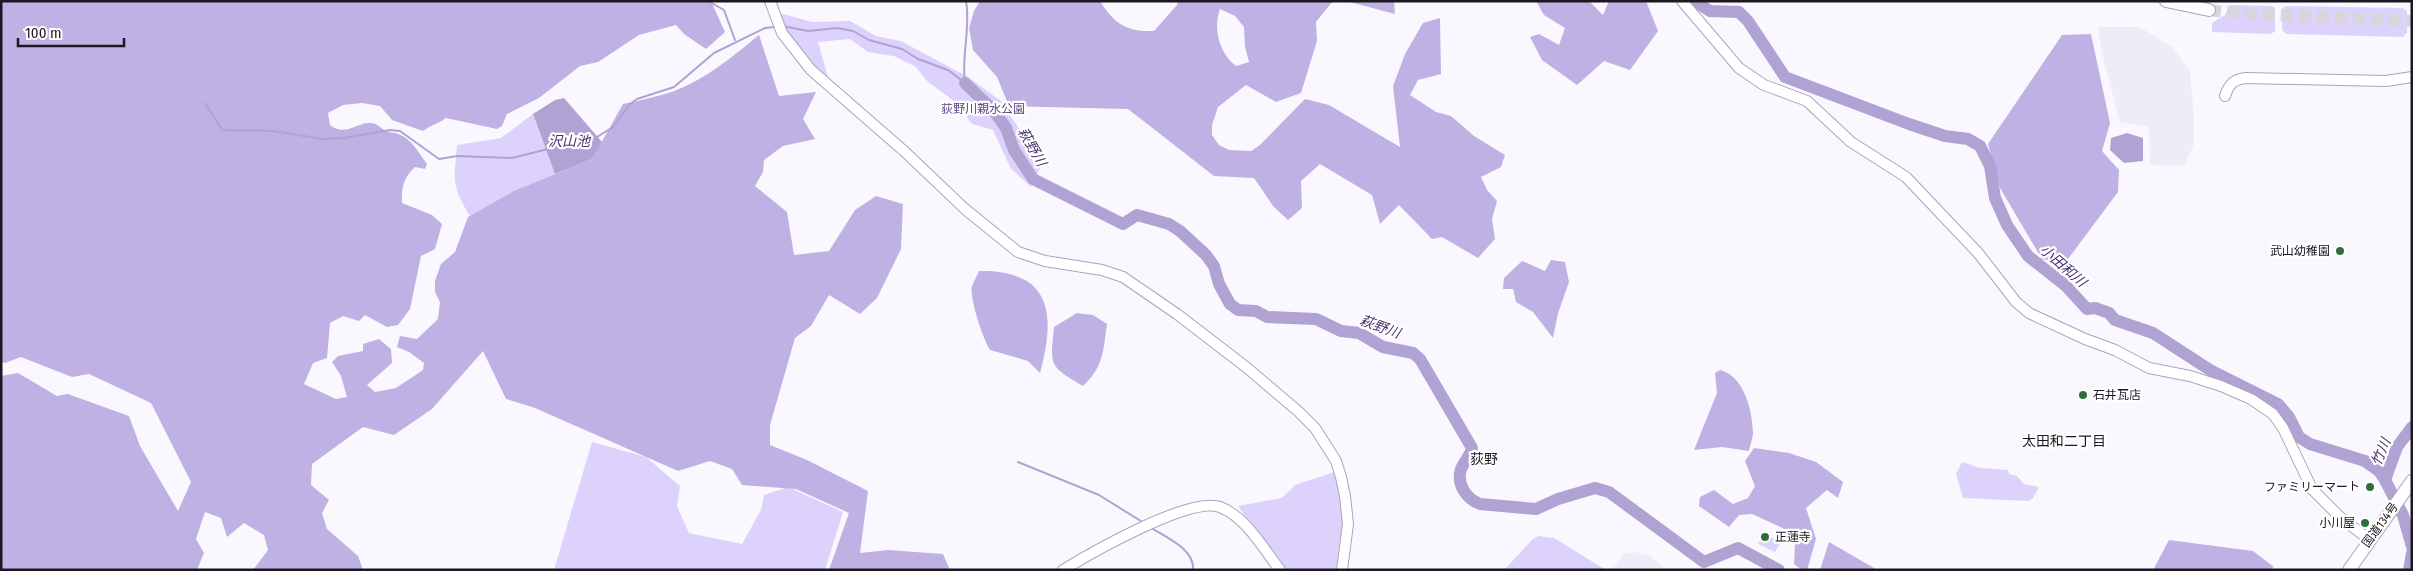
<svg xmlns="http://www.w3.org/2000/svg" width="2413" height="571" viewBox="0 0 2413 571" font-family="'Fira Sans Condensed','Noto Sans JP',sans-serif">
<rect width="100%" height="100%" fill="#f9f8fe"/>
<g fill="#efecfa">
<path d="M2098,27H2140L2172,47L2190,71L2194,118V144L2184,166L2150,165L2149,127L2120,122L2102,55Z"/>
<path d="M1634,552L1649,555L1667,570H1612L1624,554Z"/>
</g>
<g fill="#ddd2fb">
<path d="M2230,5L2272,6L2275,8V31L2271,34L2212,32V23L2225,15Z"/>
<path d="M2286,6L2403,8L2407,11V33L2403,37L2286,34L2282,30V9Z"/>
<path d="M776,12L812,22L850,21L876,36L901,41L968,77L1001,101L1023,135L1033,160L1042,164L1031,187L1011,169L993,130L972,124L955,102L927,81L916,67L894,56L868,52L850,39L818,42L830,84L784,35Z"/>
<path d="M533,114L555,174L514,192L470,216C451,185 454,181 457,145L501,138Z"/>
<path d="M592,442L646,457L680,486L677,506L689,533L742,544L761,510L764,495L788,487L843,512L825,570H554Z"/>
<path d="M1962,462L1980,468L2008,470L2009,474L2017,476L2024,484L2039,487L2033,498L2029,501L1963,498L1956,474Z"/>
<path d="M1335,472L1344,525L1338,570H1284L1238,506L1282,498L1295,485Z"/>
<path d="M1764,534L1781,542L1775,552L1758,544Z"/>
<path d="M1539,536L1554,538L1606,570H1504L1533,539Z"/>
</g>
<g fill="#bfb1e3" fill-rule="evenodd">
<path d="M1,1H711L725,32L706,49L684,34L676,25L639,35L598,62L580,66L539,98L507,114L502,126L497,129L446,118C438,124 431,125 423,131L392,120L380,106L362,103L343,105L328,113L330,125C345,137 358,122 370,123C378,123 380,128 386,131C390,133 394,132 398,134C411,138 419,153 427,164L425,169L415,167C404,177 401,188 402,203L432,215L442,224L435,249L421,256L410,309L398,325L387,327L365,315L359,321L343,316L330,323L327,358L313,363L304,384L336,399L347,397L341,376L332,362L338,356L363,351V344L379,339L391,349L392,363L367,385L375,392L396,388L423,370L424,363L409,352L397,347L400,336L417,339L438,319L440,302L435,292V281L441,264L455,252L468,217L514,191L592,159L623,104C637,101 651,98 665,94C700,84 731,58 759,35L779,96L816,92L803,119L815,139L783,146L764,160L763,172L755,186L787,212L794,255L829,251L855,210L876,196L903,204L901,249L877,298L860,314L829,295L811,326L795,338L770,425V445L807,460L868,491L860,553L888,550L943,554L950,570H829L849,513L796,489L742,485L732,469L710,461L678,471L535,408L506,399L483,351L432,409L394,435L363,427L312,464L311,485L329,500L322,513L327,529L358,556L363,570H253L268,550L264,535L244,523L227,537L221,518L205,512L196,539L204,553L197,570H1V376L18,373L57,396L68,394L129,416L140,446L178,511L191,482L151,403L89,374L72,377L21,357L5,363L1,362Z"/>
<path d="M980,1H1100C1114,24 1127,32 1154,31L1177,5L1178,1H1333L1316,22L1317,41L1301,93L1276,102L1246,85L1218,107L1212,125V135L1219,145L1229,150L1251,151L1260,145L1305,99L1329,105L1400,147L1393,86L1405,54L1423,23L1440,18L1441,74L1418,80L1410,95L1436,112L1451,116L1474,136L1505,155L1501,167L1481,177L1487,190L1497,201L1492,219L1495,239L1478,258L1442,237L1432,239L1399,205L1380,224L1372,195L1320,164L1301,181L1302,208L1288,220L1273,206L1254,178L1214,176L1128,109L1009,106L997,77L973,50L969,28L974,11ZM1220,9L1235,16L1244,27L1245,47L1249,62L1236,66C1219,53 1213,28 1220,9Z"/>
<path d="M1346,1H1394L1395,14Z"/>
<path d="M1536,1H1589L1603,15L1609,1H1646L1658,31L1630,70L1604,61L1577,85L1542,60L1530,37L1539,34L1559,45L1565,28L1544,15Z"/>
<path d="M2091,34L2110,123L2102,151L2119,170L2118,192L2065,263L2042,259L2000,188L1988,144L2062,35Z"/>
<path d="M1551,260L1565,262L1569,282L1558,313L1553,338L1533,312L1516,302L1513,289H1503L1504,278L1522,261L1545,271Z"/>
<path d="M979,271C1052,270 1056,314 1040,373L1028,361L990,350C983,339 969,297 972,286C974,281 977,276 979,271Z"/>
<path d="M1077,313L1093,315L1107,324C1103,351 1104,366 1083,386C1049,366 1050,366 1054,327Z"/>
<path d="M1720,370C1744,376 1752,409 1753,432C1753,438 1750,445 1749,451L1722,447L1694,450L1717,393L1715,373Z"/>
<path d="M1754,448L1789,453L1816,462L1843,482L1838,498L1827,490L1806,508L1816,539L1807,570H1802L1794,564L1795,544L1789,531L1752,514L1739,515L1729,527L1699,506L1700,497L1714,490L1733,504L1748,498L1755,486L1745,461Z"/>
<path d="M2169,540L2253,551L2274,567L2269,570H2153Z"/>
<path d="M1829,542L1874,568V570H1820Z"/>
</g>
<g fill="#b0a2d3">
<path d="M564,98L602,142L592,159L555,174L533,114L555,100Z"/>
<path d="M2127,133L2143,138V161L2124,163L2110,150L2111,138Z"/>
</g>
<g fill="none" stroke-linecap="round" stroke-linejoin="round">
<g stroke="#b0a2d3" stroke-width="2">
<path d="M708,1L724,10L735,40"/>
<path d="M782,26L808,31L837,28L853,31L869,40L902,49L918,59L948,70L965,83"/>
<path d="M965,83C961,56 971,28 966,1"/>
<path d="M205,103L222,130L274,131L322,139L344,138L390,130L400,131L439,159L457,156L512,158L548,149"/>
<path d="M597,137L613,127L630,104L637,99L674,87L714,53L765,28L775,27"/>
<path d="M1018,462L1099,495L1144,523"/>
<path d="M1150,527C1165,537 1195,549 1193,570"/>
</g>
<g stroke="#b0a2d3" stroke-width="12">
<path d="M1694,1L1710,11L1739,12L1748,21L1785,77L1909,124L1945,136L1968,139L1980,146L1990,166L1995,198L2007,225L2028,256L2066,286L2087,309L2095,308L2109,313L2115,320L2153,333L2210,370L2278,404L2289,417L2299,437L2310,444L2365,461L2379,471L2385,480L2403,515L2412,547"/>
<path d="M965,83L994,111L1006,128L1014,150L1033,179L1123,224L1137,215L1169,224L1180,231L1206,255L1214,266L1219,284L1230,304L1238,310L1256,311L1267,317L1316,319L1341,331L1359,333L1383,347L1413,353L1420,359L1472,448C1470,456 1464,462 1461,469C1456,485 1467,499 1480,504L1536,509L1558,499L1595,488L1609,492L1704,562L1738,548L1779,570"/>
<path d="M2385,480L2397,447L2412,427"/>
<path d="M2409,570L2412,553"/>
</g>
<path stroke="#d8d6dd" stroke-width="12" stroke-dasharray="12 6" stroke-linecap="butt" d="M2209,10L2235,13L2412,21"/>
<defs>
<g id="secondary">
<path d="M770,1L782,33L811,70L904,151L965,209L1018,252L1045,261L1102,270L1123,277L1177,314L1246,367L1299,412L1315,428L1336,461L1341,477L1345,496L1348,524L1342,570"/>
<path d="M1682,1L1739,68L1764,85L1807,101L1851,142L1906,177L1979,254L2016,302L2029,313L2085,339L2115,350L2149,368L2190,376L2221,386L2251,399L2273,414L2283,428L2312,489L2341,518L2370,540"/>
<path d="M2225,96C2229,84 2234,79 2246,78L2386,81L2412,77"/>
<path d="M1063,570C1091,553 1190,496 1220,507C1246,517 1263,548 1280,570"/>
</g>
<g id="highway">
<path d="M2166,1L2209,10"/>
<path d="M2349,570L2412,481"/>
</g>
</defs>
<use href="#secondary" stroke="#aaa4bd" stroke-width="12"/>
<use href="#highway" stroke="#aaa4bd" stroke-width="14"/>
<use href="#secondary" stroke="#fff" stroke-width="10"/>
<use href="#highway" stroke="#fff" stroke-width="12"/>
</g>
<g fill="#2d6f39" stroke="#fff" stroke-width="2">
<circle cx="2340" cy="251" r="5"/>
<circle cx="2083" cy="395" r="5"/>
<circle cx="2370" cy="487" r="5"/>
<circle cx="2365" cy="523" r="5"/>
<circle cx="1765" cy="537" r="5"/>
</g>
<g text-anchor="middle" dominant-baseline="central" stroke-width="4.5" stroke-linejoin="round" paint-order="stroke">
<g font-size="12" fill="#594483" stroke="#fff">
<text x="983" y="109">荻野川親水公園</text>
</g>
<g font-size="12" fill="#1b1821" stroke="#fff" text-anchor="end">
<text x="2330" y="251">武山幼稚園</text>
<text x="2093" y="395" text-anchor="start">石井瓦店</text>
<text x="2360" y="487">ファミリーマート</text>
<text x="2355" y="523">小川屋</text>
<text x="1775" y="537" text-anchor="start">正蓮寺</text>
</g>
<g font-size="12" fill="#1b1821" stroke="#fff">
<text transform="translate(2380 525) rotate(-54)">国道134号</text>
</g>
<g font-size="14" font-style="italic" fill="#46316d" stroke="#fff">
<text x="569" y="141">沢山池</text>
<text transform="translate(1032 147) rotate(60)">萩野川</text>
<text transform="translate(2063 266) rotate(41)">小田和川</text>
<text transform="translate(1380 327) rotate(20)">萩野川</text>
<text transform="translate(2381 452) rotate(-67)">竹川</text>
</g>
<g font-size="14" fill="#1b1821" stroke="#fff">
<text x="2064" y="441">太田和二丁目</text>
<text x="1484" y="459">荻野</text>
</g>
</g>
<rect width="2413" height="571" fill="none" stroke="#1b1821" stroke-width="5"/>
<path d="M18 38v8h106v-8" fill="none" stroke="#1b1821" stroke-width="2.5"/>
<text x="25" y="38" font-size="15" fill="#1b1821" stroke="#ffffff" stroke-width="4" paint-order="stroke">100 m</text>
</svg>
